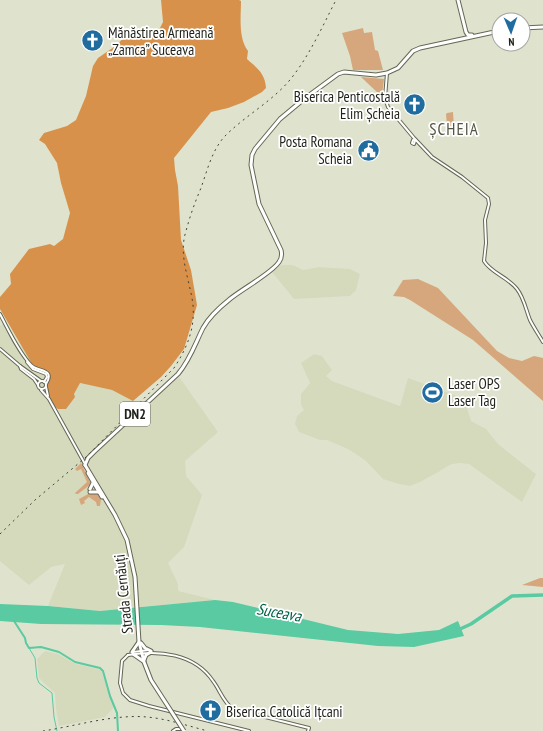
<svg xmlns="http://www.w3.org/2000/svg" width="543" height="731" viewBox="0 0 543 731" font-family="'PT Sans Narrow',sans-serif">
<rect width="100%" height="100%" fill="#dfe3cd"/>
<g fill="#d5dabd">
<path d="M281,265H293L303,270L319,267L350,269L360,274L356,290L350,296L294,299L272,272Z"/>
<path d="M6,321L19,344L45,370L74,394L79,383L112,390L133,401L137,405L138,410L177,374L218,432L185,461L186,476L202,495L184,547L168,563L178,584V591L215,600L100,611L48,606L65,564L51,567L29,585L0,561V326Z"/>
<path d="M314,354L322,356L332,370L326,376L332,381L400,406L408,378L457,396L466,405L471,421L486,429L498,444L536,474L522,502L469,464L460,463L452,464L446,467L440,471L420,482L410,486L399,484L383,479L366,461L350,450L327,440H320L299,432L295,424L297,416L304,410L301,405V394L310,383L301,363Z"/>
<path d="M45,651L58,654L76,664L101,670L114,707L105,717L59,726L56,709L55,693L39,678L37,659Z"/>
</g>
<g fill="#d6a77c">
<path d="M363,28L364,33L372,32L375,50L378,51L383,70H353L350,56L342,33Z"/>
<path d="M361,77L384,79L382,95H380Z"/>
<path d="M453,112L454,127L448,128L447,126L446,114L447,113Z"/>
<path d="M418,279L438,288L497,351L509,358L522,361L534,356L543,358V401L473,340L410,300L404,297L393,296L403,280Z"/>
<path d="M81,463L91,484L78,494H76L75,493L87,482L81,469L77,471L75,469Z"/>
<path d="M90,493H97L101,499L100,506H97L96,502L89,497L84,501L85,503L81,505L79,499Z"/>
<path d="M540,578H543V587L522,585Z"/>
</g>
<path fill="#d7914b" d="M161,0H239L241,1C241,17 238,37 248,51L247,59C257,68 265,73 266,88L262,92L244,102L228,108L211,112L174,158L175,170L178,186L181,240L191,270L197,305L184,349L171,366L161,377L133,401L112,390L80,383L74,394L75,397L66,409H58L53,405L49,398L46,388L49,375L32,364L0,309V297L11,284L10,274L29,249L50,244L54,246L63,239L70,213L61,183L57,163L45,144L39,140L44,133L67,126L76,120L86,96L93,66L98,58L114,47L129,33L159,30L163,22Z"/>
<path fill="#59caa1" d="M215,600L233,602L348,630L398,634L439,630L458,621L464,636L414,647L378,646L200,627L161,625L41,624L0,621V604L48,606L100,611Z"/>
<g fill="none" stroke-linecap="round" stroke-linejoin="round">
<path stroke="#59caa1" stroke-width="1" d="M29,648L35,658L37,678L39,683L52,693L54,717L57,731"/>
<path stroke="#59caa1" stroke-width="2" d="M14,621L25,638L26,643L29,648L41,647L59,652L75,662L100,668L103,671L110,696L117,713L118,731"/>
<path stroke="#59caa1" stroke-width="3.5" d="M458,630L471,624L512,596L543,595"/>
<defs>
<g id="secondary">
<path d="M387,73L385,98L388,107L414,138L432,157L462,177L488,198L489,204L485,220L486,243L484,261C491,273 508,277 517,289C524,298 526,310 530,320C534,328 539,335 543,342"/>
<path d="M413,140L415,141L414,144L412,143Z"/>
<path d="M0,314C9,331 18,351 31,365C37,372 56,368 46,384"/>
<path d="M0,349L20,366L41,381"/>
<path d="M27,362L33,369L46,374L47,377L44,382"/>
<path d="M20,366L21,369L34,379L38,385"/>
<circle cx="42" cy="385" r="4"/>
<path d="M46,387L48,396"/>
<path d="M41,390L49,399L85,464"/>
<path d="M133,652L149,650"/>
<path d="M128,655C159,650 194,653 213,681C220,690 223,702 233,709L309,728L308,731"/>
<path d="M128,655L122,661L120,683L123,693L130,700L149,706L249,731"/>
<path d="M173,731L176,729H182"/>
</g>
<g id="primary">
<path d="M458,0L466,32L468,35H472"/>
<path d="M523,28L543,27"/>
<path d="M85,465L88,458L94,452L178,374C190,360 195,344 203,328C209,317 220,307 230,299C242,289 272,273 279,262C282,258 282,254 281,250L259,204L251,165L252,155L255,149L280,119L304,99L338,74L344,72L376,75L387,73L398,68L413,51L420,48L499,31"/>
<path d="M85,465L115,515L127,540L135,577L139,642L144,662"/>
<path d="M88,473L102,497"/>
<path d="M90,489L93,483"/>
<path d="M90,492H99"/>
<path d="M141,643L145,648L151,651"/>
<path d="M132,652L139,642"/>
<path d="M133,654L143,661"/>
<path d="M144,660L146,655L151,652"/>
</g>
</defs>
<use href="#secondary" stroke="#646754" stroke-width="4"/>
<use href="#primary" stroke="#646754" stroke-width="5"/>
<use href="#secondary" stroke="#fff" stroke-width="2"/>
<use href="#primary" stroke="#fff" stroke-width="3"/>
<g stroke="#404338" stroke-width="1" stroke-dasharray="2 4" stroke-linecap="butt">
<path d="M0,534L35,500L85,458L174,368C187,348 195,329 193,305C190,280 178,256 186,231C190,216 195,202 201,188C207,171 212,150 225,136C245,116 271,102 289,81C309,57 322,27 336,0"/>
<path d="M43,731C76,726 114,714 147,717C168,719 188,726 208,731"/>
</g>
<defs>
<path id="primary-bridge" d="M144,662L151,680L184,731"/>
</defs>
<use href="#primary-bridge" stroke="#646754" stroke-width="5" stroke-linecap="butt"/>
<use href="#primary-bridge" stroke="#fff" stroke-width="3"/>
</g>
<defs>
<symbol id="church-disc" viewBox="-11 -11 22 22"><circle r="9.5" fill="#216c9f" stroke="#fff"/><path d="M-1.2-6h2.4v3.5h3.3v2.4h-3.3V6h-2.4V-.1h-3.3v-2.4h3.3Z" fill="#fff"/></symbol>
<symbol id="civic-disc" viewBox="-11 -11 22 22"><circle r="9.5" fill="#216c9f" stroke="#fff"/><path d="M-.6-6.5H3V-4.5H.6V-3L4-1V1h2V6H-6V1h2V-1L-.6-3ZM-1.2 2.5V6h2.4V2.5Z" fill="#fff"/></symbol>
<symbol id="stadium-disc" viewBox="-11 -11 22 22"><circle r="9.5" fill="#216c9f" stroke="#fff"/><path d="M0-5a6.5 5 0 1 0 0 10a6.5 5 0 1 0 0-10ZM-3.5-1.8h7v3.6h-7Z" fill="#fff"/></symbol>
</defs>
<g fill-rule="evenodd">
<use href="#church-disc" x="80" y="28" width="25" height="25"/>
<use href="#church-disc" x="402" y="92" width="25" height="25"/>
<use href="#civic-disc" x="356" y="138" width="25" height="25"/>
<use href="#stadium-disc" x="420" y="380" width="25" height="25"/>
<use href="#church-disc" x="198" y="698" width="25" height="25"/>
</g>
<g text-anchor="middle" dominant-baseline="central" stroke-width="3.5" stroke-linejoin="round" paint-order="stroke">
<rect fill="#fff" stroke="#62645e" stroke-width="1" x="120" y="402" width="30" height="24" rx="3"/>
<g font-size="14" font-weight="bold" fill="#1f2119">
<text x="135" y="414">DN2</text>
</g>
<g font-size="15" fill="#1f2119" stroke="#fff" text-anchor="start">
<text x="108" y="32">Mănăstirea Armeană<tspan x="108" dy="17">„Zamca” Suceava</tspan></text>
<text x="400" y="96" text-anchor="end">Biserica Penticostală<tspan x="400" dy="17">Elim Șcheia</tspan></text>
<text x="352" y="141" text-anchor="end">Posta Romana<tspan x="352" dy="17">Scheia</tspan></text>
<text x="448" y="383">Laser OPS<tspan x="448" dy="17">Laser Tag</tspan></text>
<text x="226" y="711">Biserica Catolică Ițcani</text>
</g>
<g font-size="15" fill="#1f2119" stroke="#fff">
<text transform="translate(123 594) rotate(-96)">Strada Cernăuți</text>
</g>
<g font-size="16" font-style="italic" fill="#016247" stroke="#fff">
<text transform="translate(279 612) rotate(10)">Suceava</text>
</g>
<g font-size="17" letter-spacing="1" fill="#535643" stroke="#fff">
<text x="454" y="129">ȘCHEIA</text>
</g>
</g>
<g transform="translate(511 32) rotate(178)"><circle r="19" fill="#ffffff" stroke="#a5a6a3"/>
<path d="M0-3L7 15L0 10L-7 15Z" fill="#216c9f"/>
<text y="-6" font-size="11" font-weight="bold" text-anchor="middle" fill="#1f2119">N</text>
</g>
</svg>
